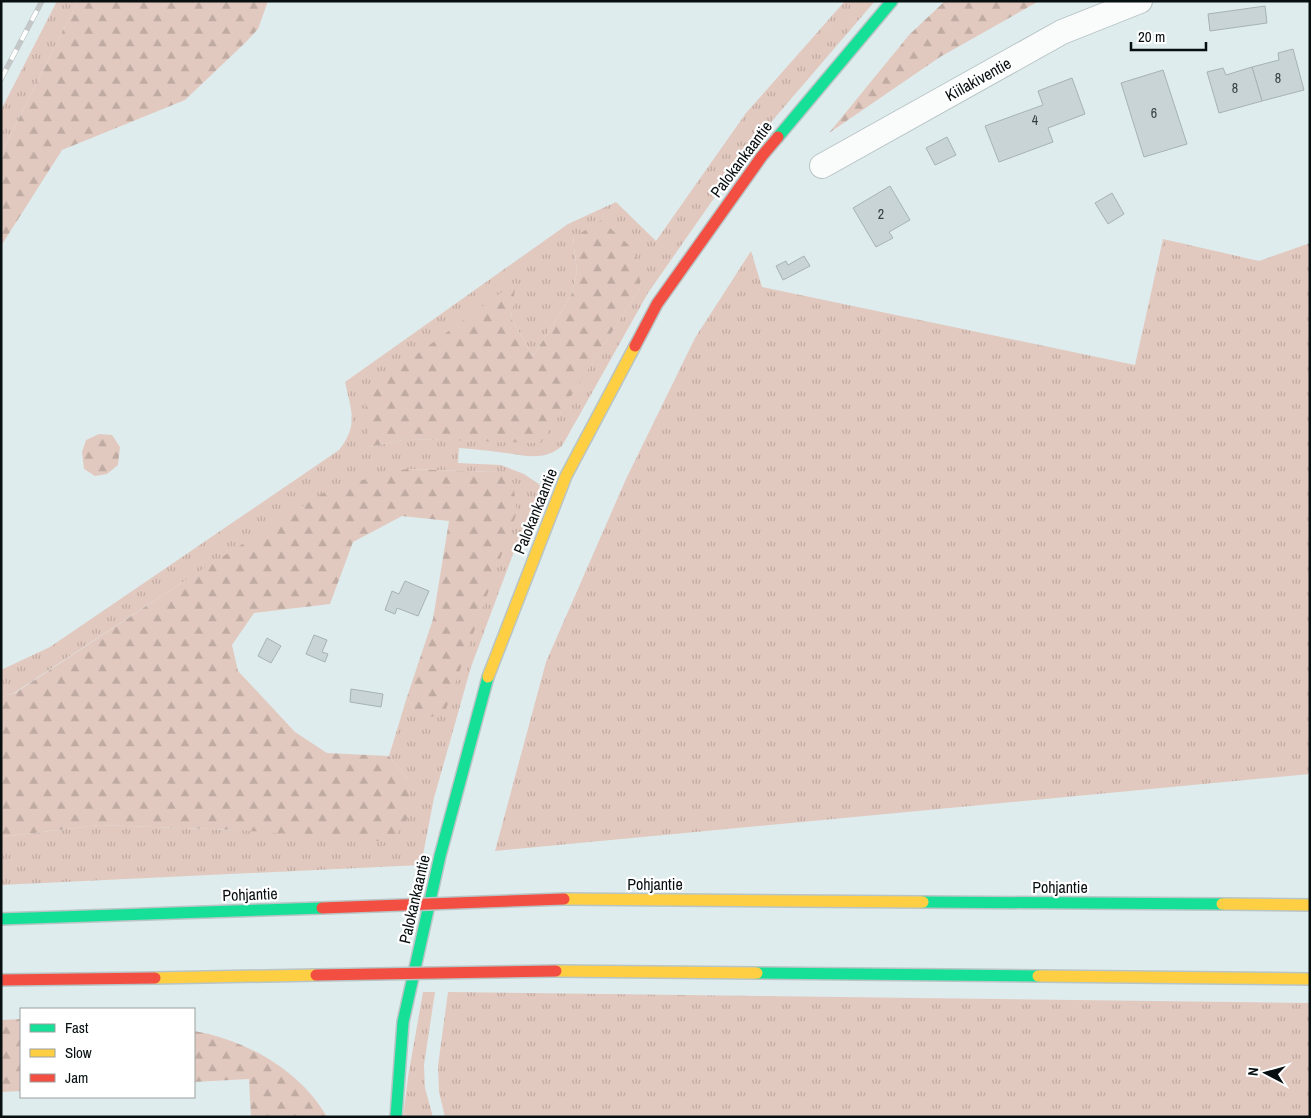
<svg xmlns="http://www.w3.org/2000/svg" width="1311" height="1118" viewBox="0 0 1311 1118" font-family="'Archivo Narrow',sans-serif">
<defs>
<pattern id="grass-tufts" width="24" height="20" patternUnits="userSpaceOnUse" patternTransform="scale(1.25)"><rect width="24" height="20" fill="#e2c9bf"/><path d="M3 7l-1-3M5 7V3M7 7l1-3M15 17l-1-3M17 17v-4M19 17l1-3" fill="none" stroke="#c0aba3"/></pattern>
<pattern id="forest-firs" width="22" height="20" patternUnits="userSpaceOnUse" patternTransform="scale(1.25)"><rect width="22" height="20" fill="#e2c9bf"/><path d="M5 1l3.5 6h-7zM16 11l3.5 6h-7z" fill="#c0aba3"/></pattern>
</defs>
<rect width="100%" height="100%" fill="#deecee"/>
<g fill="url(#grass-tufts)" fill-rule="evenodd">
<path d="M57,1H78L1,154V110Z"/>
<path d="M845,1H875L749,148L648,293L562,446C542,463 521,454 498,452C485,450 472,449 459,448L458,463L501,465L524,474L539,484L542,490L541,497L513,554L471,667L434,798L421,865L1,885V837L99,825L237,830L408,780L389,756L407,697L414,710L498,472L406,469L181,583L14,693L2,697L1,670L50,647L339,450C359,425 351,410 345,382L568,224L616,202L656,241L746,113ZM573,238L640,288L541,442L408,439L369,447L515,283L511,318L533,356L571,296L577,272Z"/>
<path d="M1163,239L1259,261L1310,243V774L495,851L546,662L626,479L695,338L751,251L762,287L1135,365Z"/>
<path d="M423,992H435L424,1065L425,1088L433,1117H403L408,1077Z"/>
<path d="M448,992L1310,1003V1117H445L439,1092L438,1066Z"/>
</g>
<g fill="url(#forest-firs)">
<path d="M78,1H268L258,29L246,42L185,100L62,150L1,246V154Z"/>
<path d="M945,1H1039L940,57L829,133L909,35Z"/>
<path d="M601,220L630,246L639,262L640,288L541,443L408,439L369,447L365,392L516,282L511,318L533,356L571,296L577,272L573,238Z"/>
<path d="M99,434L112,435L120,447L118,465L107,474L95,476L84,469L82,452L86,440Z"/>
<path d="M406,469L498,472L513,482L517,512L446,709L438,716L427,717L414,710L407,697L433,619L449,521L402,516L353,542L330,604L254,613L232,645L238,671L295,732L327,753L389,756L408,780L410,804L406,823L389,842L237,830L99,825L1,837V697L15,693L181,583L331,488Z"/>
<path d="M21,1019V1091L1,1092V1020Z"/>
<path d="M194,1031C246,1040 300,1070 327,1117H251L249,1079L194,1082Z"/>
</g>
<g fill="#c9d4d6" stroke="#a7b2b3">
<path d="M1265,6L1267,23L1210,31L1208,14Z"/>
<path d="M1293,49L1304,90L1262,101L1252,67L1279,60L1278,53Z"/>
<path d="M1252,67L1262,101L1219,113L1207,72L1223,68L1226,75Z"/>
<path d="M1163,70L1187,144L1144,157L1121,83Z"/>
<path d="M1072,78L1085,114L1048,128L1053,142L999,162L985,126L1043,105L1038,91Z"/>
<path d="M947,137L956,155L935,165L926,148Z"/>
<path d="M890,186L910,220L889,232L893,238L876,247L853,208Z"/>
<path d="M1112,193L1124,214L1108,224L1095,203Z"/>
<path d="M804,256L810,266L783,280L776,266L786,261L788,265Z"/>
<path d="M405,581L429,591L418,616L397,608L395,614L385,610L392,591L399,594Z"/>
<path d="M314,635L327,640L322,652L328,654L325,662L306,654Z"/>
<path d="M267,638L281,646L271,663L258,656Z"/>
<path d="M351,689L383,694L381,707L350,702Z"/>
</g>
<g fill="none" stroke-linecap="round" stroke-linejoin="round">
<defs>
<path id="street" d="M822,166L1062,32L1140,1"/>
<g id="fast">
<path d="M778,137L892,1"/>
<path d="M923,902L1222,904"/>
<path d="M1,919L322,908"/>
<path d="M757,973L1038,976"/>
<path d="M396,1117L403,1022L440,856L488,677"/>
</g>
<g id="slow">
<path d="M488,677L566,476L635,346"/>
<path d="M564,899L923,902"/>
<path d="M1222,904L1310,905"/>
<path d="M556,971L757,973"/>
<path d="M1038,976L1310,979"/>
<path d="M155,978L316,975"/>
</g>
<g id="jam">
<path d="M635,346L657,304L762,156L778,137"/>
<path d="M1,980L155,978"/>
</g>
</defs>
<use href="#street" stroke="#b9c4c5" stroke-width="26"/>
<use href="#fast" stroke="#b9c4c5" stroke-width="14"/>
<use href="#slow" stroke="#b9c4c5" stroke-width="14"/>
<use href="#jam" stroke="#b9c4c5" stroke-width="14"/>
<use href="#street" stroke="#fafcfc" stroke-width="24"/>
<use href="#fast" stroke="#16e098" stroke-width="11"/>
<use href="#slow" stroke="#ffcf43" stroke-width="11"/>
<use href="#jam" stroke="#f24e42" stroke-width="11"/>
<defs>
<path id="rail" d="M1,79L42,1"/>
</defs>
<use href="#rail" stroke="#c3c7c8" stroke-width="5.5"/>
<use href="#rail" stroke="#fff" stroke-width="4" stroke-dasharray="11" stroke-linecap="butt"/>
<defs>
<g id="jam-bridge">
<path d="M322,908L564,899"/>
<path d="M316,975L556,971"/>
</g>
</defs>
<use href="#jam-bridge" stroke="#b9c4c5" stroke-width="14" stroke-linecap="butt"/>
<use href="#jam-bridge" stroke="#f24e42" stroke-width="11"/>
</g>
<g text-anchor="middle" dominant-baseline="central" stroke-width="4.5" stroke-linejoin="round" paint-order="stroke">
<g font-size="14" fill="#384142">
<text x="1278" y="78">8</text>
<text x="1235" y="88">8</text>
<text x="1154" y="113">6</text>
<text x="1035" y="120">4</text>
<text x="881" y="214">2</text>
</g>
<g font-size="16" fill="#070f10" stroke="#fff">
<text transform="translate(978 79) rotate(-29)">Kiilakiventie</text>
<text transform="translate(741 159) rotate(-53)">Palokankaantie</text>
<text transform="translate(535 511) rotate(-68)">Palokankaantie</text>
<text x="655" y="884">Pohjantie</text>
<text x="1060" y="887">Pohjantie</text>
<text transform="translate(250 894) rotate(-2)">Pohjantie</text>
<text transform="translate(414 899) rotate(-77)">Palokankaantie</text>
</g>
</g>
<rect width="1311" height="1118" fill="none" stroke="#070f10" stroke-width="5"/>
<rect x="20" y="1008" width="175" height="90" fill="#ffffff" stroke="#9c9f9f"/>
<rect x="30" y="1024" width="25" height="8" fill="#16e098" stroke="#9c9f9f"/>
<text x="65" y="1033" font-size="15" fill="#070f10">Fast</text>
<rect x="30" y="1049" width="25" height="8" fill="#ffcf43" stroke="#9c9f9f"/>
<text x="65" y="1058" font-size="15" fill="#070f10">Slow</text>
<rect x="30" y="1074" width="25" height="8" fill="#f24e42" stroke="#9c9f9f"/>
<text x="65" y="1083" font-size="15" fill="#070f10">Jam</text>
<g transform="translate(1266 1073) rotate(276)" stroke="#ffffff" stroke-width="4" paint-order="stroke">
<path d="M0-4L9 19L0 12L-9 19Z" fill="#070f10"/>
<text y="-8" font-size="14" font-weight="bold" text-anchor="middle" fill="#070f10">N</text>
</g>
<path d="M1131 42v8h75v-8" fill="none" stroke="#070f10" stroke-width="2.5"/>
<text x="1138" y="42" font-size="15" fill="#070f10" stroke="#ffffff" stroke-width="4" paint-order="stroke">20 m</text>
</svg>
